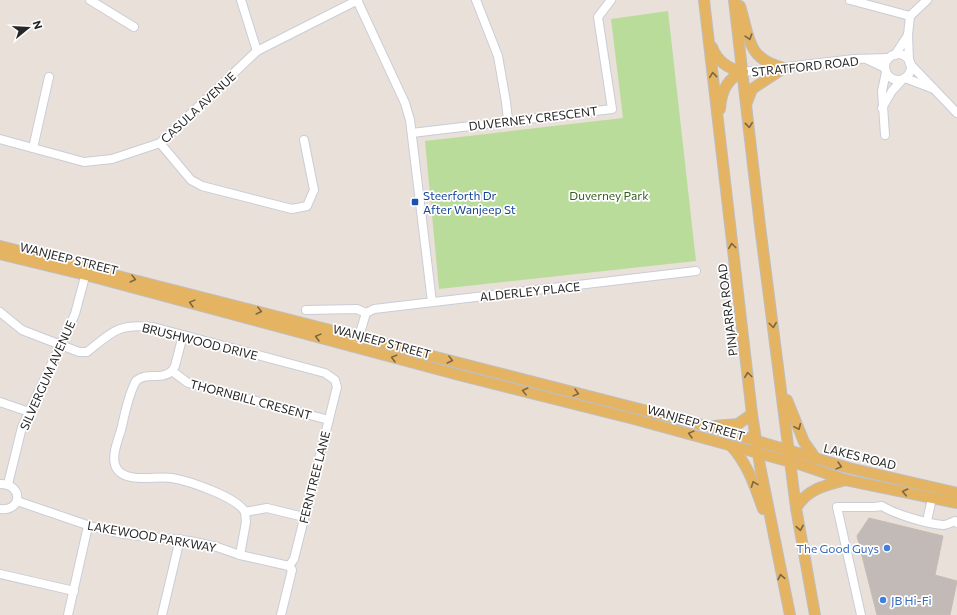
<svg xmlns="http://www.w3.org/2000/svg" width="957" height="615" viewBox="0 0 957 615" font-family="Commissioner,sans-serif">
<rect width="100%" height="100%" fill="#e9e0da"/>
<path fill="#b9dc9a" d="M668,11L696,261L439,289L425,141L623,118L611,19Z"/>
<path fill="#c1bab6" stroke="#c4bcb4" d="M869,518L943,536L935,575L957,581L950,615H877L857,536Z"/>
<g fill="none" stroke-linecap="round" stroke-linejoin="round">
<defs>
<g id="minor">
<path d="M90,0L134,27"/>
<path d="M241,0L257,51"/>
<path d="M357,0L405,103L410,120L432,302"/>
<path d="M476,0L498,56L506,102L508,120"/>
<path d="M850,0L910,16"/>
<circle cx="898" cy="67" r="13"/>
<path d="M895,55L908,35"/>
<path d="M868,60L885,68"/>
<path d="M909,61L908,35L910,16L927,0"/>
<path d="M910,64L957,113"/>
<path d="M743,72L854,59L889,58"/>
<path d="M905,78L934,89"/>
<path d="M882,108L892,91L902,80"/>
<path d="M412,133L612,109L598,17L611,0"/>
<path d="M885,135L882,91L886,72"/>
<path d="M0,139L84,162L112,159L160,143L257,51L358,0"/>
<path d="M160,143L191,180L202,186L292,209L307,206L314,190L304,140"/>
<path d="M33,148L49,77"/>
<path d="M306,310L357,309L366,313"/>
<path d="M0,312L22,330L79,352H87C112,332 118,323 153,327L325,373L335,380L337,387L294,559L289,566"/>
<path d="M357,343L366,313L374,309L696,271"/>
<path d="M172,371L175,366L183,335"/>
<path d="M0,402L29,412"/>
<path d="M0,484C24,484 22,512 0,509"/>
<path d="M8,484L22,427L75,314L87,269"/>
<path d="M17,501L93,527L123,534L190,541L217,547L240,555L289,566"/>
<path d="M304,517L267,508L245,512C237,497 189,481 172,478C158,475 127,484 117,469C110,459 118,440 121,430C125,414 128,395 136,381C147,371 161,381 172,371L188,383L329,420"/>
<path d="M927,521L932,498"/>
<path d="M240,555L246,522L245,512"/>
<path d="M0,574L74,591"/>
<path d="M68,615L88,526"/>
<path d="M162,615L180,539"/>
<path d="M281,615L292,570L289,566"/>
<path d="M861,615L837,507H874L882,506C894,514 928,524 943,525C947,525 952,522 955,521L957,523"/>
</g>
<g id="major">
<path d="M704,0L752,414L760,466L790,615"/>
<path d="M734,0L760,226L796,508L815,615"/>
<path d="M740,6C750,37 746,59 784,68"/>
<path d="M712,47C717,61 729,69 743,72"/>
<path d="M747,102L752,89L784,68"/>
<path d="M720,109C721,93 727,78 743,72"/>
<path d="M0,246L706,426L849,468L957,493"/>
<path d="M0,254L86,275L459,375L634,419L802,465L846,480L957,503"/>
<path d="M787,400L804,442L816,459"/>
<path d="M714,426L738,424L752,414"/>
<path d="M731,446C748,464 755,487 763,509"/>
<path d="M796,508C807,489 826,485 846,480"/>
</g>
</defs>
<use href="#minor" stroke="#c8cdd8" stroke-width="10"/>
<use href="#major" stroke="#bebebe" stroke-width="12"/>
<use href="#minor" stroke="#fff" stroke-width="8"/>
<use href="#major" stroke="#e5b463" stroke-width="10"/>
</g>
<defs><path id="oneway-chevron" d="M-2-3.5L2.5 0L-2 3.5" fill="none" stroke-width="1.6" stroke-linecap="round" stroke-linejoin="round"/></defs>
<g stroke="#7c6642">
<use href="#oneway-chevron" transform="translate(749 37) rotate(72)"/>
<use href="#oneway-chevron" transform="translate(713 75) rotate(-96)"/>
<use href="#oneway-chevron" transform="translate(749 125) rotate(84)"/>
<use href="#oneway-chevron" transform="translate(732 246) rotate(-97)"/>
<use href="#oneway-chevron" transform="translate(133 279) rotate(14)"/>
<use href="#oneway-chevron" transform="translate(192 303) rotate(-165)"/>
<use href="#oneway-chevron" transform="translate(259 311) rotate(14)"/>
<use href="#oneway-chevron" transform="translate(773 325) rotate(83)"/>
<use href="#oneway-chevron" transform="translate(318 337) rotate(-165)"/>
<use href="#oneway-chevron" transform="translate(394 358) rotate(-165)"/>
<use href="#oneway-chevron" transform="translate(450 360) rotate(14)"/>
<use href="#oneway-chevron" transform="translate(748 375) rotate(-97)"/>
<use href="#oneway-chevron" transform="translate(525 391) rotate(-166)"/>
<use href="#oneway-chevron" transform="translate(576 393) rotate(15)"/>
<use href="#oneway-chevron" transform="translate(798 427) rotate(66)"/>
<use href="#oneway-chevron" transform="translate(691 434) rotate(-165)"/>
<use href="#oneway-chevron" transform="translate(839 466) rotate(15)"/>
<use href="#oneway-chevron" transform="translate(754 484) rotate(-111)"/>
<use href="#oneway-chevron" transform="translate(905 492) rotate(-168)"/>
<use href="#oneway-chevron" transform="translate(800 528) rotate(80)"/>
<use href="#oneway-chevron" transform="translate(781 577) rotate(-101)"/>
</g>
<rect fill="#1a4fb4" stroke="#fff" stroke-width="1.5" x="411" y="198" width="8" height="8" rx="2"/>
<g fill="#3f7fe0" stroke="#fff" stroke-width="1.5">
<circle cx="887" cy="548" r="4"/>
<circle cx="883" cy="600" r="4"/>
</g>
<g text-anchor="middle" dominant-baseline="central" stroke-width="3.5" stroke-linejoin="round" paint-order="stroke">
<g font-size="12" fill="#272727" stroke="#fff">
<text transform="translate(805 66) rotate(-6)">STRATFORD ROAD</text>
<text transform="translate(198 107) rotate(-43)">CASULA AVENUE</text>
<text transform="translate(533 118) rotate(-7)">DUVERNEY CRESCENT</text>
<text transform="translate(69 258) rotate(14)">WANJEEP STREET</text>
<text transform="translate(530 291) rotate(-6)">ALDERLEY PLACE</text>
<text transform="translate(727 310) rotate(-97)">PINJARRA ROAD</text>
<text transform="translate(200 341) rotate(14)">BRUSHWOOD DRIVE</text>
<text transform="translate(382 341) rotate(15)">WANJEEP STREET</text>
<text transform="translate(47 375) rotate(-66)">SILVERGUM AVENUE</text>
<text transform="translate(251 399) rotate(15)">THORNBILL CRESENT</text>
<text transform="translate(696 422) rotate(16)">WANJEEP STREET</text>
<text transform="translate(860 456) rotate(14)">LAKES ROAD</text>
<text transform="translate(314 477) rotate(-76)">FERNTREE LANE</text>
<text transform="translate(152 536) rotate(10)">LAKEWOOD PARKWAY</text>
</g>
<g font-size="12" fill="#164399" stroke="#fff" text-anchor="start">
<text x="423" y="195">Steerforth Dr<tspan x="423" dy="14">After Wanjeep St</tspan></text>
</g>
<g font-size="12" fill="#345d1e" stroke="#fff">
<text x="609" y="195">Duverney Park</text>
</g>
<g font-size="12" fill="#366cbe" stroke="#fff" text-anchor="end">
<text x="879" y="548">The Good Guys</text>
<text x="891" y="600" text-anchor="start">JB Hi-Fi</text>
</g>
</g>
<g transform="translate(28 28) rotate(72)" stroke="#ffffff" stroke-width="3" paint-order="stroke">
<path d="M0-3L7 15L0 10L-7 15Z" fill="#272727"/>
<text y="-6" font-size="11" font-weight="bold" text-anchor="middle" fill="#272727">N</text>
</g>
</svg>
